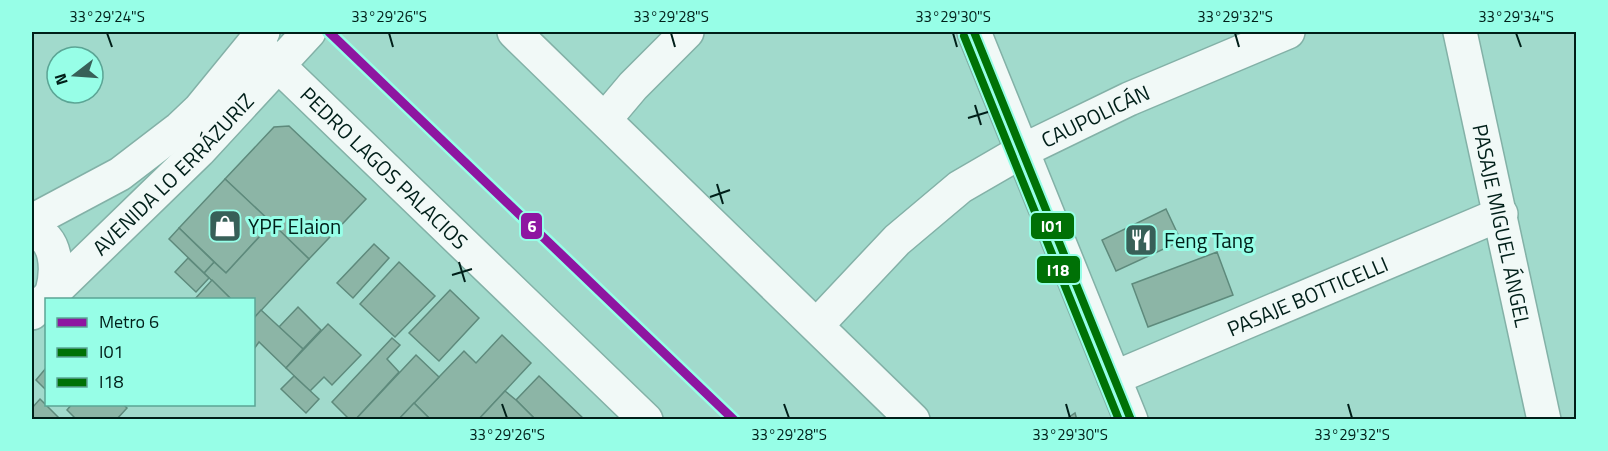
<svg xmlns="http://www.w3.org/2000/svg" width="1608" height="451" viewBox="0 0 1608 451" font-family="'Titillium Web',sans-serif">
<rect width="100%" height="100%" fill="#a1dacc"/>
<g fill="#8cb5a6" stroke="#5e8a7c" stroke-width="1.5">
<path d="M289,126L366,199L309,259L225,179L274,127Z"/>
<path d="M225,179L272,223L226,273L179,228Z"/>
<path d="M1166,209L1181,241L1116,271L1102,240Z"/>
<path d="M272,223L309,259L254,318V300H232L204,273L214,262L226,273Z"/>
<path d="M179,228L214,262L204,273L169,239Z"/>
<path d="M374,244L389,258L353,298L337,283Z"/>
<path d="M1217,252L1233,295L1148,327L1132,284Z"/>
<path d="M188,258L209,278L196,292L175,272Z"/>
<path d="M399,262L435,296L395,337L360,304Z"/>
<path d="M212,280L232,300H194Z"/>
<path d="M450,290L479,318L439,361L409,333Z"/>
<path d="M298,307L321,330L303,349L279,327Z"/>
<path d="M261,310L303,349L286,368L259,342L254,349V318Z"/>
<path d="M328,324L361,355L332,385L324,377L310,391L286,368Z"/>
<path d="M502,335L531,363L478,420H431L414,403L464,351L476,363Z"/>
<path d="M392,338L400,345L387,359L399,372L355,420H350L332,402Z"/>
<path d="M416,355L439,377L398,420H355Z"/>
<path d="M46,368V390L36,380Z"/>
<path d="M294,376L319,399L306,413L281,389Z"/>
<path d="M539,376L585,420H536L516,400Z"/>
<path d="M505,391L516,400L536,420H478Z"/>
<path d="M40,399L61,420H32V408Z"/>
<path d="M414,403L431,420H398Z"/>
<path d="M72,404H123L127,408L116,420H77L67,410Z"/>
<path d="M1075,413L1077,420H1065Z"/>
</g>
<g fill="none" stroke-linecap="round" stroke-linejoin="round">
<defs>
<g id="minor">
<path d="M974,32L1131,420"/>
<path id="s1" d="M1460,32L1544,420"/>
<path id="s2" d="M257,45L646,420"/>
<path d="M606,118L633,86L687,32"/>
<path id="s3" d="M817,325L897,240L960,187L1022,151L1129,99L1288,32"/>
<path id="s4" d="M1114,378L1501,214"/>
</g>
<g id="major">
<path d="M514,32L913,420"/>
<path d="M32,221L120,174L180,128L200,109L263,32"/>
<path d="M32,230C58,238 58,270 52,292"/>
<path id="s5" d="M32,313L199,151L309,32"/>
</g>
</defs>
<use href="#minor" stroke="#83b1a7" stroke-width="36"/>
<use href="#major" stroke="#83b1a7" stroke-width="36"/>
<use href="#minor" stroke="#f1f9f7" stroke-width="33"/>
<use href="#major" stroke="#f1f9f7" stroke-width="33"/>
<defs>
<path id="bus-1" d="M974,32L1131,420"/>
<path id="bus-2" d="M964,36L1119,420"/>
</defs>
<use href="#bus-1" stroke="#97fee7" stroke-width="12"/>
<use href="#bus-2" stroke="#97fee7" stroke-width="12"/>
<use href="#bus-1" stroke="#007106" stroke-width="8"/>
<use href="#bus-2" stroke="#007106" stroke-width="8"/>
<defs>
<path id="metro-1" d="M329,32L734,420"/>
</defs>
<use href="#metro-1" stroke="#97fee7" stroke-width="14"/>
<use href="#metro-1" stroke="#8e16a1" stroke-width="9"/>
</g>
<path fill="none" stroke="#001f19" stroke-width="2" d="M107,33L112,47M389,33L393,47M671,33L675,47M953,33L957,47M1235,33L1239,47M1516,33L1521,47M975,105L981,125M968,118L988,112M717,184L723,204M710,197L730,190M459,262L465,282M452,275L472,269M502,404L507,418M784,404L789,418M1066,404L1070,418M1348,404L1352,418"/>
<defs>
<symbol id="shop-square" viewBox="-11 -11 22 22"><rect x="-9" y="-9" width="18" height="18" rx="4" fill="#386058" stroke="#97fee7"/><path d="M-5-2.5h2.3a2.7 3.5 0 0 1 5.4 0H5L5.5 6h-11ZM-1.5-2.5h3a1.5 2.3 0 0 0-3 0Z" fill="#fff"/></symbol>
<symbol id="restaurant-square" viewBox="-11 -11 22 22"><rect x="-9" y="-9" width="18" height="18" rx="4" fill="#386058" stroke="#97fee7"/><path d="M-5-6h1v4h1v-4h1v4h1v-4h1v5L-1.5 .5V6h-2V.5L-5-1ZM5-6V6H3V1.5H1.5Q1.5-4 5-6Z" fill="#fff"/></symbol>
</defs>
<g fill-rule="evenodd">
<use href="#shop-square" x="206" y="207" width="38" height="38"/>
<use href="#restaurant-square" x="1122" y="221" width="38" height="38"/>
</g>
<g text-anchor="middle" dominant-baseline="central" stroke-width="6" stroke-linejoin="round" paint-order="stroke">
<g font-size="21" fill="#001f19" stroke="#97fee7">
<text stroke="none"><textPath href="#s3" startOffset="352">CAUPOLICÁN</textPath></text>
<text stroke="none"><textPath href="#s2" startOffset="177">PEDRO LAGOS PALACIOS</textPath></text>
<text stroke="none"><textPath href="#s5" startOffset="198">AVENIDA LO ERRÁZURIZ</textPath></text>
<text stroke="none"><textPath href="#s1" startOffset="198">PASAJE MIGUEL ÁNGEL</textPath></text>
<text stroke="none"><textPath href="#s4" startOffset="210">PASAJE BOTTICELLI</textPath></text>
</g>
<g font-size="21" fill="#001f19" stroke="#97fee7" text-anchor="start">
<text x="248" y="226">YPF Elaion</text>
<text x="1164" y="240">Feng Tang</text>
</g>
</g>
<g stroke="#97fee7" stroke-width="2">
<rect x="520" y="212" width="23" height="28" rx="6" fill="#8e16a1"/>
<rect x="1030" y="212" width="45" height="28" rx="6" fill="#007106"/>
<rect x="1036" y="255" width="45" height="29" rx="6" fill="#007106"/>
</g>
<g font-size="16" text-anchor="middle" font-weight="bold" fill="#fff">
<text x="532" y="232">6</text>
<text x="1052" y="232">I01</text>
<text x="1058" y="276">I18</text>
</g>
<rect width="1608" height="451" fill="none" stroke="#97fee7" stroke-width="66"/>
<rect x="45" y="298" width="210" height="108" fill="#97fee7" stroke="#5ba595" stroke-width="1.5"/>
<rect x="57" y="318" width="30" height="9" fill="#8e16a1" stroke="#5ba595" stroke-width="1.5"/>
<text x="99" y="328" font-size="18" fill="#001f19">Metro 6</text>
<rect x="57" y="348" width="30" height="9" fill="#007106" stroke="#5ba595" stroke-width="1.5"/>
<text x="99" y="358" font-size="18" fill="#001f19">I01</text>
<rect x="57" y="378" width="30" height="9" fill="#007106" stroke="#5ba595" stroke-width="1.5"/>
<text x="99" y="388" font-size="18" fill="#001f19">I18</text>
<g transform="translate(75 75) rotate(253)"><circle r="28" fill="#97fee7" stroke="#5ba595" stroke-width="1.5"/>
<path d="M0-4.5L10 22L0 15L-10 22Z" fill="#386058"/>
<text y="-9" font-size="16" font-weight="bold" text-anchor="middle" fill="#001f19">N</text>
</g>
<rect x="33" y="33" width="1542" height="385" fill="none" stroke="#001f19" stroke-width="2"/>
<g font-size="15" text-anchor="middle" fill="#001f19">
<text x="107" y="22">33°29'24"S</text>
<text x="389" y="22">33°29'26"S</text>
<text x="671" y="22">33°29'28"S</text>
<text x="953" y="22">33°29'30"S</text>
<text x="1235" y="22">33°29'32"S</text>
<text x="1516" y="22">33°29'34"S</text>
<text x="507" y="440">33°29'26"S</text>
<text x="789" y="440">33°29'28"S</text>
<text x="1070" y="440">33°29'30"S</text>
<text x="1352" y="440">33°29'32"S</text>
</g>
</svg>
